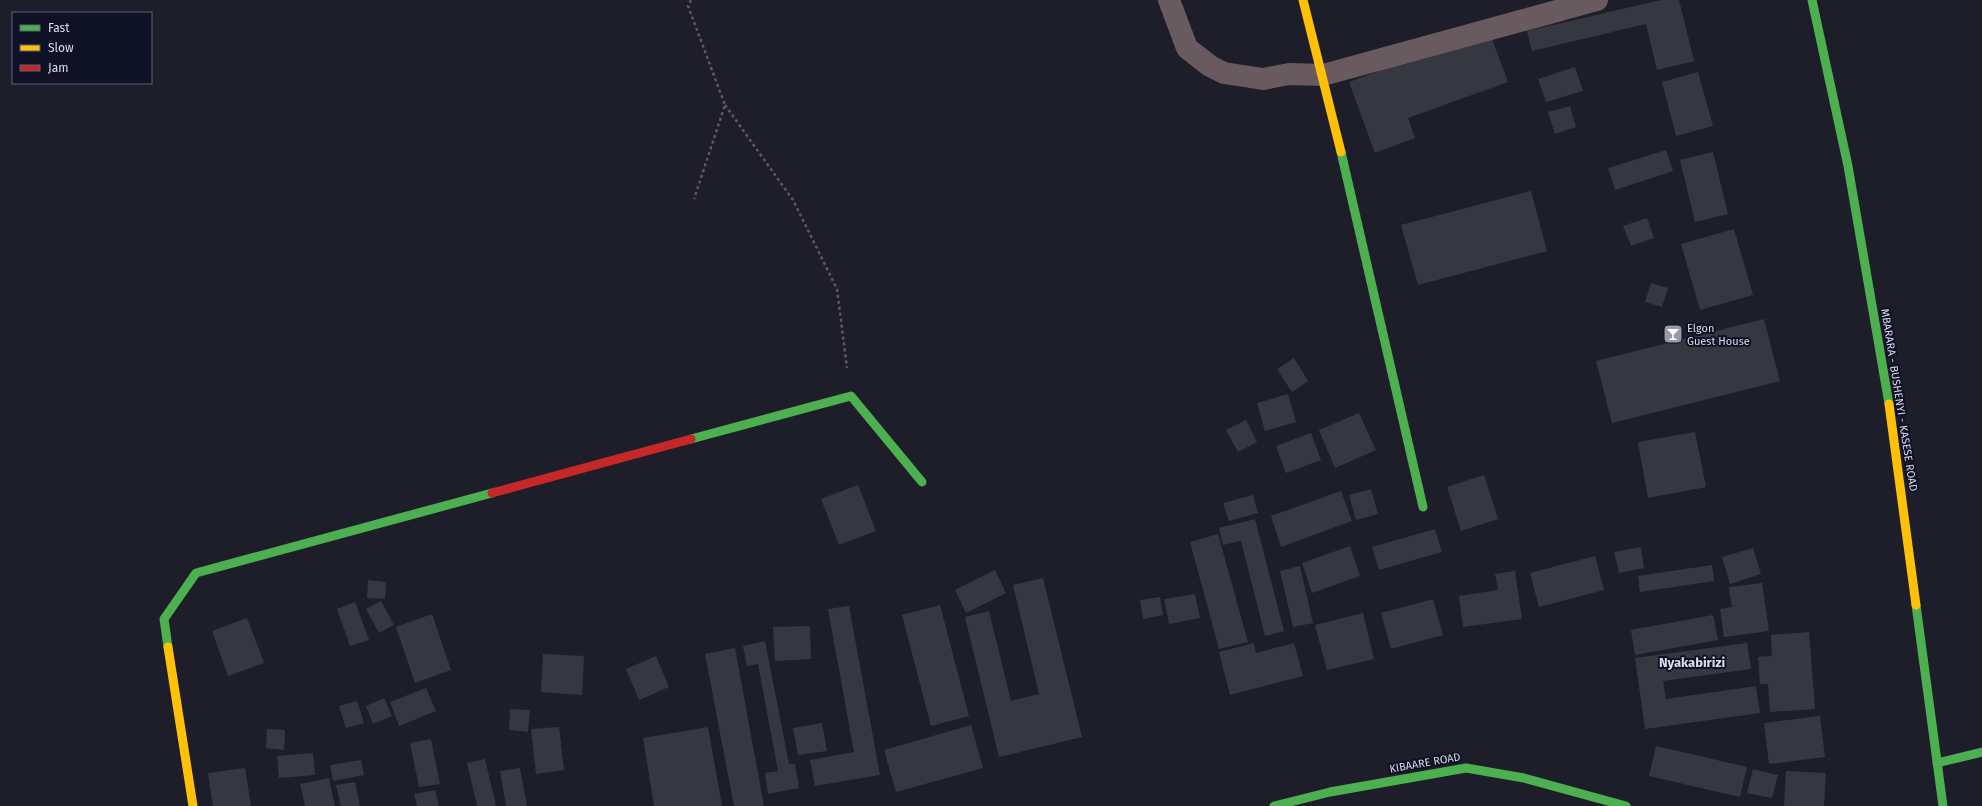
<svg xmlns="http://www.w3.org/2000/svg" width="1982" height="806" viewBox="0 0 1982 806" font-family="'Fira Sans',sans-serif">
<rect width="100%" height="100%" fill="#1d1e29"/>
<g fill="#363841">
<path d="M1661,0H1679L1694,61L1657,70L1646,24L1532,51L1527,31Z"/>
<path d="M1489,31L1508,82L1408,118L1415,138L1375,153L1349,82Z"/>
<path d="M1575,67L1583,91L1546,102L1538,79Z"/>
<path d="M1698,72L1713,126L1676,136L1662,82Z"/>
<path d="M1570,106L1576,127L1555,134L1548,112Z"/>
<path d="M1666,150L1673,171L1615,190L1608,168Z"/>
<path d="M1713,152L1728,214L1695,222L1680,160Z"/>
<path d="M1531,191L1547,251L1418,285L1401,225Z"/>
<path d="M1647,218L1654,238L1631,246L1623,226Z"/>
<path d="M1734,229L1753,295L1700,310L1681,244Z"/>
<path d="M1651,283L1668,288L1662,307L1645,302Z"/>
<path d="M1764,319L1780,381L1612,423L1596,361Z"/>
<path d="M1294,358L1308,381L1292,392L1277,369Z"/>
<path d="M1288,394L1296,422L1265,431L1257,403Z"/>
<path d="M1359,413L1376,450L1335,468L1319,430Z"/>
<path d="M1246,420L1257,442L1238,452L1226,430Z"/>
<path d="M1695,432L1706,487L1648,498L1638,442Z"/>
<path d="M1311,433L1321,460L1286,473L1276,446Z"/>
<path d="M1484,475L1498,519L1461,531L1447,487Z"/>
<path d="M858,485L876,531L839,545L821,499Z"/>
<path d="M1371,489L1378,514L1356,520L1349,495Z"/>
<path d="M1341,491L1352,521L1281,547L1271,516Z"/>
<path d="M1253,495L1258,513L1229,521L1223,503Z"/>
<path d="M1255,519L1284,631L1265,636L1241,541L1223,545L1219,528Z"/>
<path d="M1435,529L1442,552L1379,570L1372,547Z"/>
<path d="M1218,534L1248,642L1219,649L1190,542Z"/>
<path d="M1350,546L1360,576L1312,593L1302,563Z"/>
<path d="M1641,547L1644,568L1619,573L1614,552Z"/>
<path d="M1753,548L1761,574L1730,584L1722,557Z"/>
<path d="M1595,556L1604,590L1539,607L1530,573Z"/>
<path d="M1712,565L1714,581L1640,592L1638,576Z"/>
<path d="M1300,566L1313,623L1293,627L1280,571Z"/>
<path d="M995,570L1006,593L966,613L955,590Z"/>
<path d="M1515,571L1522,619L1463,627L1459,596L1498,590L1495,574Z"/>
<path d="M1043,578L1082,737L999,757L965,617L989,611L1011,701L1039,694L1013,585Z"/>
<path d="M368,580L386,582L385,599L367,598Z"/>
<path d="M1762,583L1769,631L1724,637L1720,609L1732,607L1729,587Z"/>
<path d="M1195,594L1200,618L1169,624L1164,599Z"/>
<path d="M1160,597L1163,615L1143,619L1140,600Z"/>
<path d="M1433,599L1443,635L1391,649L1381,613Z"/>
<path d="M381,601L394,625L379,633L366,609Z"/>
<path d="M355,602L369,640L350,646L337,609Z"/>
<path d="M940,605L969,716L931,726L902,615Z"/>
<path d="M849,606L880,775L815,786L810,760L854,752L828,609Z"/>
<path d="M1363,613L1374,659L1327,670L1315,625Z"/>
<path d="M432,614L451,670L415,683L396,627Z"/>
<path d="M1713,615L1718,640L1635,655L1631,630Z"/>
<path d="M247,618L264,663L228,676L212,631Z"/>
<path d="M810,626L811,659L775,661L773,627Z"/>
<path d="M1809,632L1815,709L1770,712L1768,684H1760L1758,657L1772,656L1771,635Z"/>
<path d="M765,641L789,764H795L799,788L768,794L765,773L778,771L758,664L747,666L743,646Z"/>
<path d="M1254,643L1256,653L1294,643L1303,676L1230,695L1219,652Z"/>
<path d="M1747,643L1751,669L1663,681L1666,699L1756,686L1760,713L1645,729L1635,658Z"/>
<path d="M735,648L764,806H734L705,654Z"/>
<path d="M543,654L584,656L582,695L541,692Z"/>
<path d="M656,656L669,687L639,700L626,669Z"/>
<path d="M426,688L436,711L399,726L390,702Z"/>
<path d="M384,698L392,716L373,724L366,706Z"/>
<path d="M357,701L364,723L346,728L339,706Z"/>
<path d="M510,709L530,710L528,732L509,730Z"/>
<path d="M1820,716L1825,757L1769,764L1764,723Z"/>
<path d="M822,723L827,751L798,755L793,728Z"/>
<path d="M971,725L983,768L896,792L884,750Z"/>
<path d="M559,727L564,770L536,774L531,729Z"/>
<path d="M708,727L722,806H654L643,738Z"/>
<path d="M267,729L285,730L284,750L266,748Z"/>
<path d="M431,739L440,784L419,787L410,743Z"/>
<path d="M1656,746L1747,767L1740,797L1649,776Z"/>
<path d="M313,753L315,775L279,778L277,756Z"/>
<path d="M485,759L496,806H477L467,763Z"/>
<path d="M361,760L364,775L333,781L330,765Z"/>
<path d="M245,768L251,806H213L208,773Z"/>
<path d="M520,768L527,806H506L500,771Z"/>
<path d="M1753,769L1778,775L1772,798L1747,793Z"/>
<path d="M1786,771L1826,773L1824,806H1784Z"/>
<path d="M329,778L335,806H305L300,784Z"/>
<path d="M355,782L360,806H341L336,785Z"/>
<path d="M435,790L439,806H417L414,794Z"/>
</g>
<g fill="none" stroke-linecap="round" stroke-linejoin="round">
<g stroke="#5f585f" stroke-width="2.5" stroke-dasharray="3 3" stroke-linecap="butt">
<path d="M691,0L688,6L725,105L694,199"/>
<path d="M725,105L793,200L837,289L847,368"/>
</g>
<path stroke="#695a60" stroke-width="22" d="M1169,0L1187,48L1210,66L1224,73L1263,79L1289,74L1323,75L1597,0"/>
<g stroke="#4caf50" stroke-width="9">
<path d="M1812,0L1848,166L1889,404"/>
<path d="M1341,152L1423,507"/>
<path d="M691,439L851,396L922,482"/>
<path d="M1916,605L1943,806"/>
<path d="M168,647L164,619L196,573L492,493"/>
<path d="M1937,763L1982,752"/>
<path d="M1274,806L1330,792L1466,768L1524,778L1626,806"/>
</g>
<g stroke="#ffc107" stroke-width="9">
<path d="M1303,0L1341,152"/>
<path d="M1889,404L1916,605"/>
<path d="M168,647L193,806"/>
</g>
<path stroke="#c62828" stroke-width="9" d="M492,493L691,439"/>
</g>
<defs>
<symbol id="bar-square" viewBox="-11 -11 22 22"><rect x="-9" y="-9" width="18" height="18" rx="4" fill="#989aa7" stroke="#0f1124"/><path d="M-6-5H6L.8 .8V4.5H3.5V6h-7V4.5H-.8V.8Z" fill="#fff"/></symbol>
</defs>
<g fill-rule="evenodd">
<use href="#bar-square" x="1662" y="323" width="22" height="22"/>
</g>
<g text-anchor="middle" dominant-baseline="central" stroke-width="4" stroke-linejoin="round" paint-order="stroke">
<g font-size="11" fill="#dbddeb" stroke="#0f1124" text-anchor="start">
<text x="1687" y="328">Elgon<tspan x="1687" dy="13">Guest House</tspan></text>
</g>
<g font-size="11" fill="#dbddeb" stroke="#0f1124">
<text transform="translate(1899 400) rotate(81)">MBARARA - BUSHENYI - KASESE ROAD</text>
<text transform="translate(1425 763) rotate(-10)">KIBAARE ROAD</text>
</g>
<g font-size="13" font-weight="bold" fill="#dbddeb" stroke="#0f1124">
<text x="1692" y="662">Nyakabirizi</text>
</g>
</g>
<rect x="12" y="12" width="140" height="72" fill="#0f1124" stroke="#616374"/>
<rect x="20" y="25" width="20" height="6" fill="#4caf50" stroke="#616374"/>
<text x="48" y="32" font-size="12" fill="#dbddeb">Fast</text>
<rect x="20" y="45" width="20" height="6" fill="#ffc107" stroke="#616374"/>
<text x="48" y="52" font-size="12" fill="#dbddeb">Slow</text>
<rect x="20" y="65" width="20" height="6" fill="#c62828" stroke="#616374"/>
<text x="48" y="72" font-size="12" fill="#dbddeb">Jam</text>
</svg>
